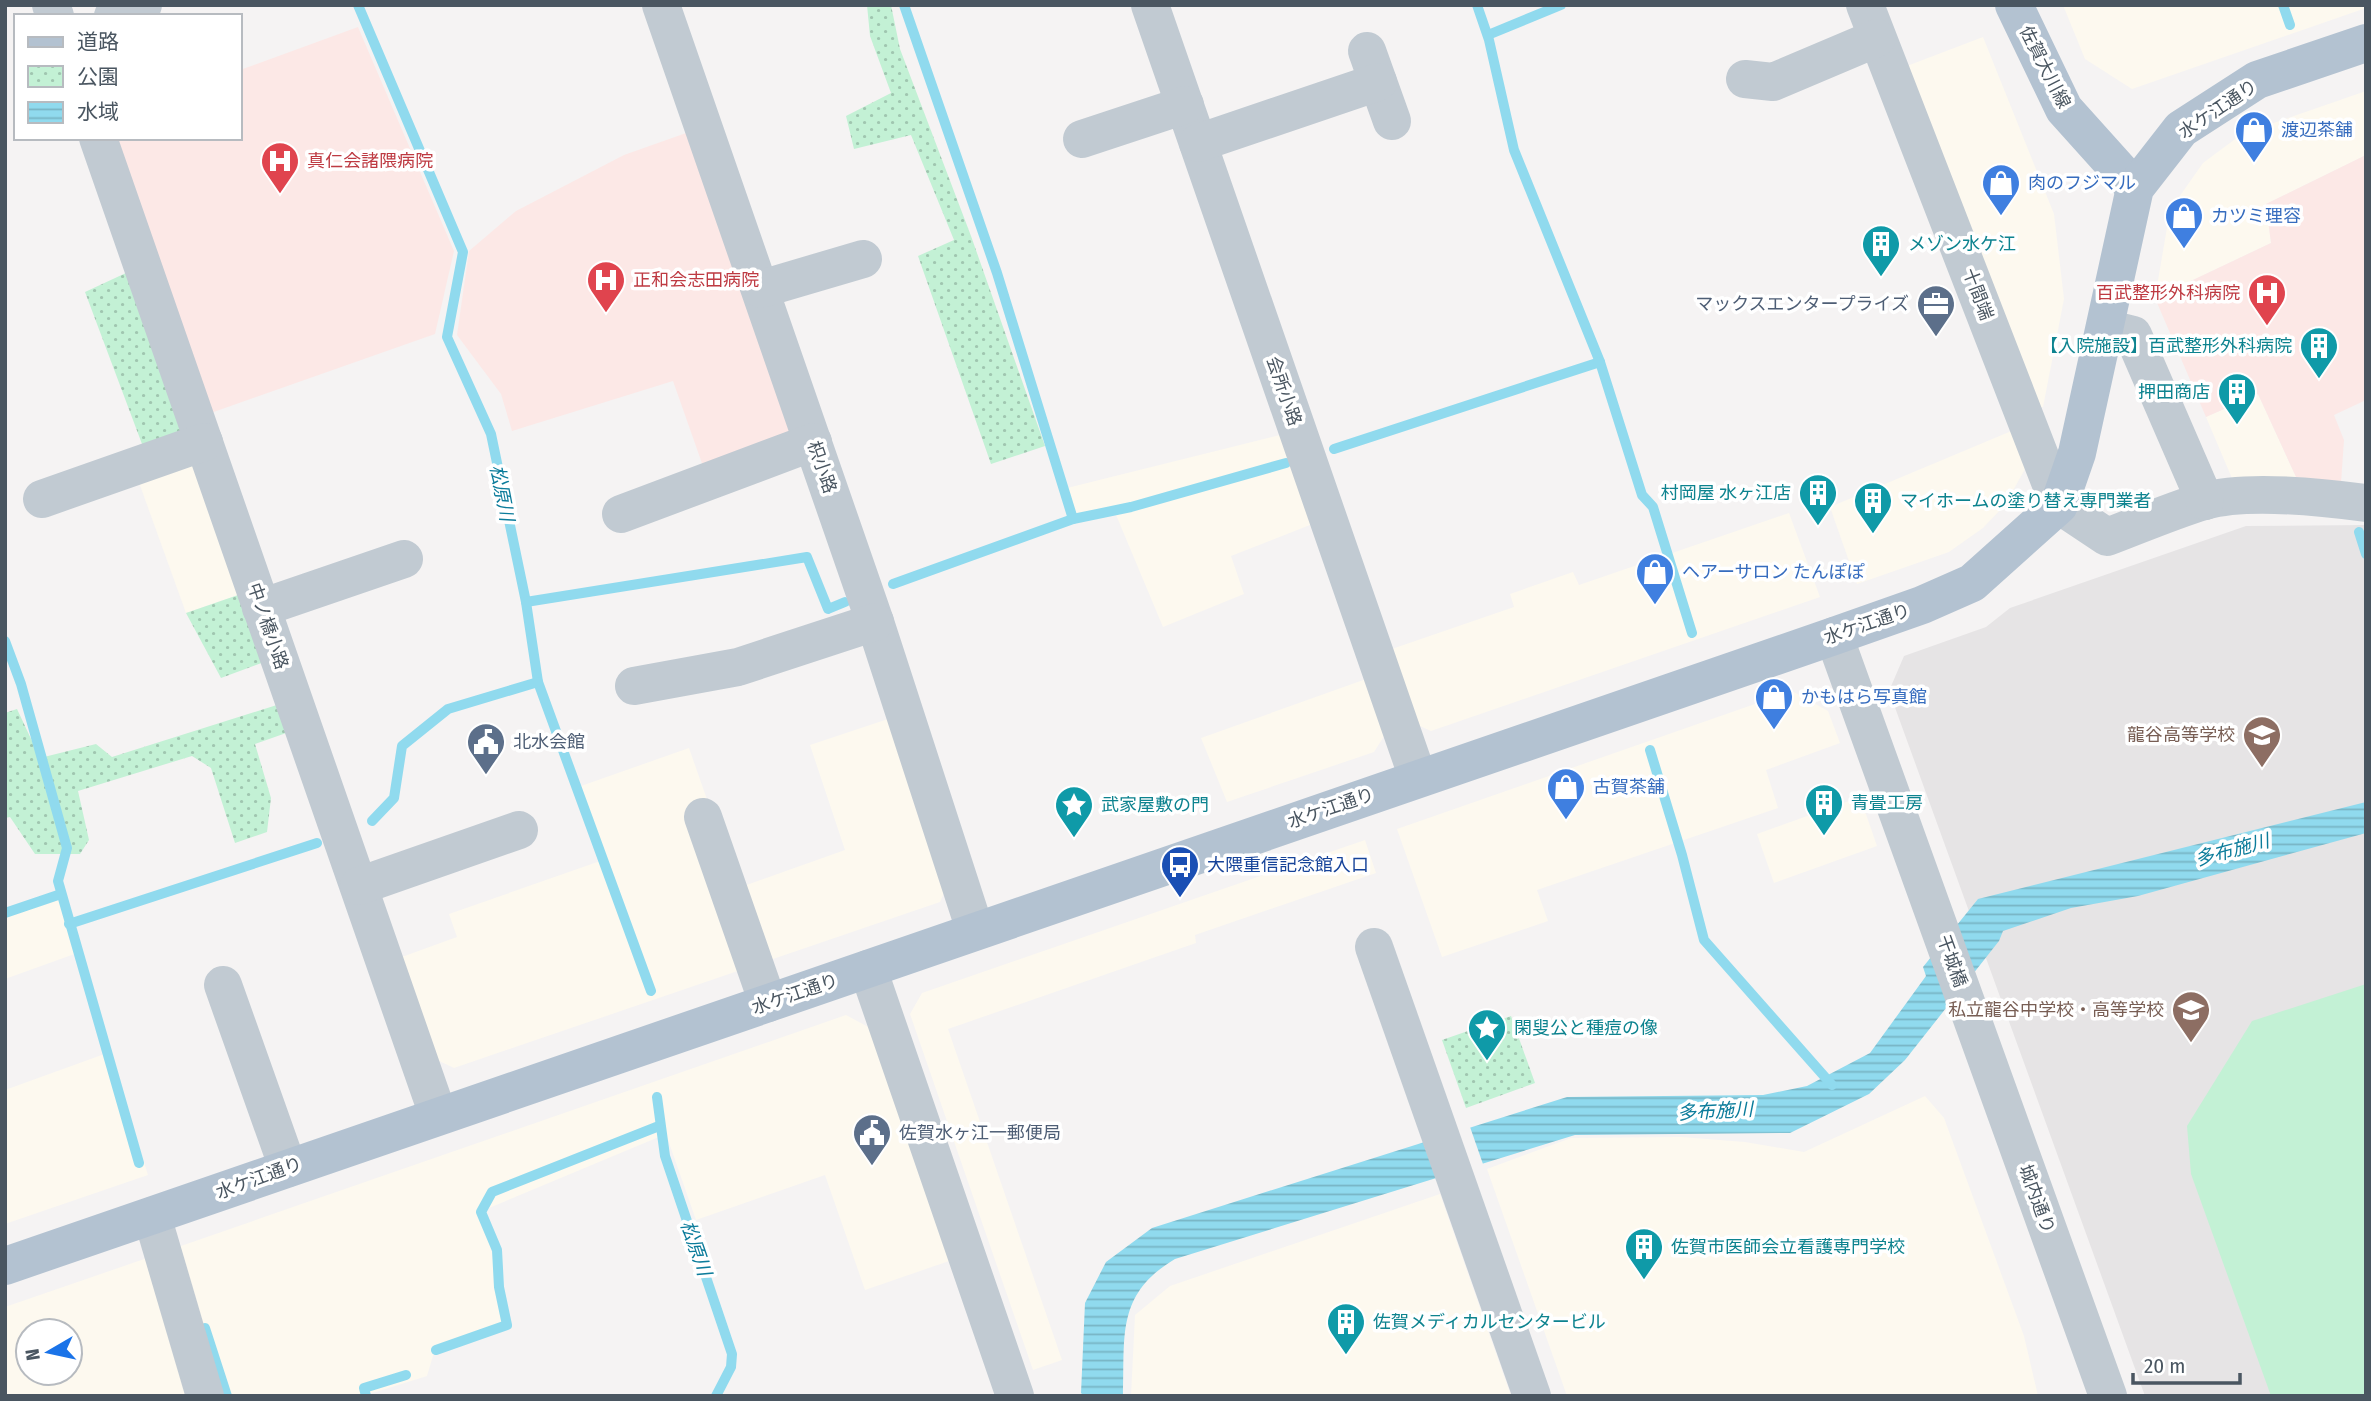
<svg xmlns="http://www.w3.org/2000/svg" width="2371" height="1401" viewBox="0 0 2371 1401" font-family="'Fira Sans Condensed','Noto Sans JP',sans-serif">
<defs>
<pattern id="park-dots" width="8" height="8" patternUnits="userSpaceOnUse" patternTransform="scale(1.75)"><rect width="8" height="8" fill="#c3f1d5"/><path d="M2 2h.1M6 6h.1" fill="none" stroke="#a0c6b0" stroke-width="1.8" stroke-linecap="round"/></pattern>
<pattern id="water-rules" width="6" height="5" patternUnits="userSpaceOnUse" patternTransform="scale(1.75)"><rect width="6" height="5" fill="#90daee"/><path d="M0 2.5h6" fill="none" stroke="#78b4c4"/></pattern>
</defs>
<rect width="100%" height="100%" fill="#f5f3f3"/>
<g fill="#fdf9ef" fill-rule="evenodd">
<path d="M2063,5H2366V8L2132,89L2085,59Z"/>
<path d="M1983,37L2054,214L2064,299L2043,407L2032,408L1899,69Z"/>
<path d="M2366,91V155L2266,204L2271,243L2155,298L2170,210L2203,163L2242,134Z"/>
<path d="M2258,394L2296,477L2234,483L2206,417Z"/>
<path d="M2021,427L2025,469L2005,505L1983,528L1949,552L1857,584L1830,507Z"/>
<path d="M1284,434L1315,523L1231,556L1244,594L1163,627L1114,510L1069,520L1059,490Z"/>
<path d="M193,457L241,594L186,613L137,477Z"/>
<path d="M1789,513L1820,597L1431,731L1411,722L1386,651L1514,607L1510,594L1573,572L1579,585Z"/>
<path d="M1369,678L1386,733L1374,752L1227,802L1201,738Z"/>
<path d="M1792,691L1828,711L1840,743L1766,770L1778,808L1537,890L1548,921L1442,957L1397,829Z"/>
<path d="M891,718L947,886L940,902L454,1068L435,1059L399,958L457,937L449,914L606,859L581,786L689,748L738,888L845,850L810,745Z"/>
<path d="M1860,797L1877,846L1774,883L1757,834Z"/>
<path d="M1365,840L1376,873L1195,935L1196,943L948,1029L1062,1360L1033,1370L910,1014L922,993Z"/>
<path d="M66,895L80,952L5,979V915Z"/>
<path d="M846,1015L872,1029L952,1260L865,1290L825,1175L696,1220L666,1134L482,1211L509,1325L435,1349L427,1376L363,1396H223L178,1247Z"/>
<path d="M110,1052L148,1175L5,1224V1090Z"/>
<path d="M1925,1096L1944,1118L2024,1336L2038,1396H1567L1487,1169L1571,1138L1681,1137L1745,1142L1804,1152Z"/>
<path d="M1440,1194L1511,1396H1131L1135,1315L1170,1286Z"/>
<path d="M153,1256L193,1396H5V1307ZM28,1331H70V1373H28Z"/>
</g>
<path fill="#e6e4e5" d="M2366,525V1396H2145L1889,691L1904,656L1986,627L2010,608L2246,526Z"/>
<g fill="#fce8e6">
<path d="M358,27L454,251L435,334L208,414L112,138H240V70Z"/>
<path d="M689,132L794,436L704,469L673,381L512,431L501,394L457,335L469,251L516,211L624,155Z"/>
<path d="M2366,155V400L2334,415L2344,440L2341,483L2296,477L2258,394L2206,417L2155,298L2271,243L2266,204Z"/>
</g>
<path fill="#c3f1d5" d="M2366,984V1396H2271L2191,1174L2187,1126L2252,1021Z"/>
<g fill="url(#park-dots)">
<path d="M867,5H891L900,49L971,236L1045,446L991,464L918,256L954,240L911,135L854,149L846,116L891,93L870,36Z"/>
<path d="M128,272L185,437L145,452L85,292Z"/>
<path d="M241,594L264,662L221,678L186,613Z"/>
<path d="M280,704L289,732L255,744L271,798L267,832L235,843L211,768L192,756L78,791L89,840L80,854H35L10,817L5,818V713L17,709L40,758L96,744L112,757Z"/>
<path d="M1511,1016L1535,1083L1466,1108L1442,1040Z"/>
</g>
<path fill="url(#water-rules)" d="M2366,802V833L2138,896L2071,908L2003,931L1999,941L1905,1060L1869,1094L1790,1133L1575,1135L1175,1259C1116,1294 1125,1335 1123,1396H1084L1081,1393L1085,1303L1106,1262L1152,1228L1567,1097L1763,1095L1807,1086L1870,1053L1926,976L1923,967L1978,899Z"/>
<path fill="#f5f3f3" d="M1469,1124L1484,1167L1437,1181L1422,1139Z"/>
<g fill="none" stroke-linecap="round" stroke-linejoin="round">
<g stroke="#90daee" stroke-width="10">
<path d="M358,5L463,252L447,337L491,434L526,602L538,682L651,991"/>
<path d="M904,5L997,273L1073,519"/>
<path d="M1477,5L1489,40L1514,150L1600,362L1642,495L1653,507L1692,633"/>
<path d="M2283,5L2290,25"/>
<path d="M1488,35L1561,5"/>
<path d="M1334,449L1600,362"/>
<path d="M2359,532L2366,554"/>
<path d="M893,584L1073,519L1131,507L1286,463"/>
<path d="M526,602L807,557L828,609L845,602"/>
<path d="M5,641L21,684L67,848L58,881L139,1163"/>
<path d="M1650,750L1682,855L1704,940L1832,1085"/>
<path d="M372,821L394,798L402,746L448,709L538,682"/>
<path d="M5,913L61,894"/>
<path d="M69,924L317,843"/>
<path d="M657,1097L665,1156L732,1354L731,1367L716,1396"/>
<path d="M205,1328L227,1396"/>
<path d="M436,1350L507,1325L499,1287L497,1250L481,1212L492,1192L659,1126"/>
<path d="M366,1396L364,1388L406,1375"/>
</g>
<g stroke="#c1cad2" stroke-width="38">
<path d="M51,5L55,16"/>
<path d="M661,5L875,622L975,930"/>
<path d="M1150,5L1418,778"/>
<path d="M1865,5L2059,505L2107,537C2139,525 2171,511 2204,501C2247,489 2321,497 2366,503"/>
<path d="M113,16L143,5"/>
<path d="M1367,51L1392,121"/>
<path d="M1745,79L1773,82L1877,38"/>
<path d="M98,138L438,1115"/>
<path d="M1082,139L1185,105"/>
<path d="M1198,143L1378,82"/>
<path d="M761,289L863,259"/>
<path d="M2105,328L2133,335L2205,501"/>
<path d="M42,499L204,442"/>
<path d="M621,514L813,442"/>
<path d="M261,608L404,559"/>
<path d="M634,686L738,667L875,622"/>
<path d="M703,817L768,1003"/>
<path d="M359,886L519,830"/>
<path d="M1374,947L1532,1396"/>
<path d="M868,969L1015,1396"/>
<path d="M223,985L288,1168"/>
<path d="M152,1216L205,1396"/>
</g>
<path stroke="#c1cad2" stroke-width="38" d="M1834,636L2108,1396"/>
<g stroke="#b3c2d1" stroke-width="38">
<path d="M2014,5L2064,109L2135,188"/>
<path d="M5,1266L1834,636L1922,605L1972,583L2059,505L2077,453L2135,188L2181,129L2257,80L2366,43"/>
</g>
</g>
<defs>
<symbol id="shop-pin" viewBox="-11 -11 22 30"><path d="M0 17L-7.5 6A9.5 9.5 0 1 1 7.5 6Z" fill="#3f7fe0" stroke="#fff"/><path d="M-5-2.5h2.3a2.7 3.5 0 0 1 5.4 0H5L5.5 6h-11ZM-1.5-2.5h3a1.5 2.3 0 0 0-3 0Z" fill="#fff"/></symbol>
<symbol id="hospital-pin" viewBox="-11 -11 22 30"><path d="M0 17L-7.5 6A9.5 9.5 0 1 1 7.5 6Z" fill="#e0444e" stroke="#fff"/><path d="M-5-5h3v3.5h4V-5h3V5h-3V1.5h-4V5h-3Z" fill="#fff"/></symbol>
<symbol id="building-pin" viewBox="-11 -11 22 30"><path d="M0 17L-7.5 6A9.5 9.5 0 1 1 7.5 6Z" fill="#0f9aa8" stroke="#fff"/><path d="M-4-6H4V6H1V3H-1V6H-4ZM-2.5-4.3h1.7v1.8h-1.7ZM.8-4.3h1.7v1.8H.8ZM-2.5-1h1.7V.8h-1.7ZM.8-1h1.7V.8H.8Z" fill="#fff"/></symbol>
<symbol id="office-pin" viewBox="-11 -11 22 30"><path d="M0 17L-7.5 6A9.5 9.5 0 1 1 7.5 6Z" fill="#5c6f8a" stroke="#fff"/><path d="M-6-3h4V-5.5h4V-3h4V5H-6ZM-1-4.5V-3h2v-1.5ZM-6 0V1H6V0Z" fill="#fff"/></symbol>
<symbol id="school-pin" viewBox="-11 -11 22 30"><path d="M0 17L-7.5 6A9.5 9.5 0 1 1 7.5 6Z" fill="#8d6e63" stroke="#fff"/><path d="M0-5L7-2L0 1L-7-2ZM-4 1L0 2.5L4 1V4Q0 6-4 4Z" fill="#fff"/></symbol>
<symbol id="civic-pin" viewBox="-11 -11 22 30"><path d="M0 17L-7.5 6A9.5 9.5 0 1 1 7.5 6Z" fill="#5c6f8a" stroke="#fff"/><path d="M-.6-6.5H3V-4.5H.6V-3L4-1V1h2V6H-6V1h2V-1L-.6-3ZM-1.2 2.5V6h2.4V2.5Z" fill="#fff"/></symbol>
<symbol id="sight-pin" viewBox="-11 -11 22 30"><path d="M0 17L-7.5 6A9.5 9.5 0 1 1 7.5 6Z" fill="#0f9aa8" stroke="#fff"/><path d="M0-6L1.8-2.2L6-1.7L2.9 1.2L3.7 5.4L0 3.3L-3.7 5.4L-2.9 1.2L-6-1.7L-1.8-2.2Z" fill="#fff"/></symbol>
<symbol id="bus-pin" viewBox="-11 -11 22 30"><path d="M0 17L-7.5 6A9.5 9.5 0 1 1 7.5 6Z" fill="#1a4fb4" stroke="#fff"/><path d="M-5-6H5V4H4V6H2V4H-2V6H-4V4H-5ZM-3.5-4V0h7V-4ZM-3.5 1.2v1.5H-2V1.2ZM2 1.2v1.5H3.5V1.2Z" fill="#fff"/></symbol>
</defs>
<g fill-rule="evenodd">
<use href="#shop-pin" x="2232" y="108" width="44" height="60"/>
<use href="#hospital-pin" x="258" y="139" width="44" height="60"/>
<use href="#shop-pin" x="1979" y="161" width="44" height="60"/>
<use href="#shop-pin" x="2162" y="194" width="44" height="60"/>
<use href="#building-pin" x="1859" y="222" width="44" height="60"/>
<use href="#hospital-pin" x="584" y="258" width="44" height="60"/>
<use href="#hospital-pin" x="2245" y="271" width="44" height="60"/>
<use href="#office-pin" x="1914" y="282" width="44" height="60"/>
<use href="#building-pin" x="2297" y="324" width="44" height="60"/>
<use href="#building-pin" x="2215" y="370" width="44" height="60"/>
<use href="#building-pin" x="1796" y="471" width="44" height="60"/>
<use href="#building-pin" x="1851" y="479" width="44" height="60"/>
<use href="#shop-pin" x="1633" y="550" width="44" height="60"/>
<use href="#shop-pin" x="1752" y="675" width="44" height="60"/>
<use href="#school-pin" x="2240" y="713" width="44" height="60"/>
<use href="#civic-pin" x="464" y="720" width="44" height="60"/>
<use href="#shop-pin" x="1544" y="765" width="44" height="60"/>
<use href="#building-pin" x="1802" y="781" width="44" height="60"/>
<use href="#sight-pin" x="1052" y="783" width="44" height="60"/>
<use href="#bus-pin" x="1158" y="843" width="44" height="60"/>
<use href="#school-pin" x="2169" y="988" width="44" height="60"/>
<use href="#sight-pin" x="1465" y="1006" width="44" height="60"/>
<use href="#civic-pin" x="850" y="1111" width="44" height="60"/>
<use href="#building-pin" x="1622" y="1225" width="44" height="60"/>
<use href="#building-pin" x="1324" y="1300" width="44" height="60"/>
</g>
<g text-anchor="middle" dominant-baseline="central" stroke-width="7" stroke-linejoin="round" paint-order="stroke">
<g font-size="18" fill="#4a5661" stroke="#fff">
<text transform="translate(2045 67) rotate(63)">佐賀大川線</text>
<text transform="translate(2218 109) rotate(-34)">水ケ江通り</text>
<text transform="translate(1978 294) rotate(69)">十間端</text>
<text transform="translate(1284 391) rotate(71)">会所小路</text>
<text transform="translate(822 467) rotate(71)">枳小路</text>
<text transform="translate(1867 624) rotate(-19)">水ケ江通り</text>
<text transform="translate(268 626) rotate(71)">中ノ橋小路</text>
<text transform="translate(1331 808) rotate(-19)">水ケ江通り</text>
<text transform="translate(1952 961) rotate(70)">干城橋</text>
<text transform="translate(795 994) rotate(-19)">水ケ江通り</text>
<text transform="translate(259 1178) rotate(-20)">水ケ江通り</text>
<text transform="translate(2037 1199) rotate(70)">城内通り</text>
</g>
<g font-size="18" fill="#366cbe" stroke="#fff" text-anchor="start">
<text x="2281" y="130">渡辺茶舗</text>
<text x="2028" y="183">肉のフジマル</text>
<text x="2211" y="216">カツミ理容</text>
<text x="1682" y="572">ヘアーサロン たんぽぽ</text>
<text x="1801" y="697">かもはら写真館</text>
<text x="1593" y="787">古賀茶舗</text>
</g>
<g font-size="18" fill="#be3a42" stroke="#fff" text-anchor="start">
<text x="307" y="161">真仁会諸隈病院</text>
<text x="633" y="280">正和会志田病院</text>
<text x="2240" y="293" text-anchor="end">百武整形外科病院</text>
</g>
<g font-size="18" fill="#0d838f" stroke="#fff" text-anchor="start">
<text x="1908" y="244">メゾン水ケ江</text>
<text x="2292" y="346" text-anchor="end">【入院施設】百武整形外科病院</text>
<text x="2210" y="392" text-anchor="end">押田商店</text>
<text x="1791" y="493" text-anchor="end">村岡屋 水ヶ江店</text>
<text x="1900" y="501">マイホームの塗り替え専門業者</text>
<text x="1851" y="803">青畳工房</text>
<text x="1101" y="805">武家屋敷の門</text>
<text x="1514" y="1028">閑叟公と種痘の像</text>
<text x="1671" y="1247">佐賀市医師会立看護専門学校</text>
<text x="1373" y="1322">佐賀メディカルセンタービル</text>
</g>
<g font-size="18" fill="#4e5e75" stroke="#fff" text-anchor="start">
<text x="1909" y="304" text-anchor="end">マックスエンタープライズ</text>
<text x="513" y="742">北水会館</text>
<text x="899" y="1133">佐賀水ヶ江一郵便局</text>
</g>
<g font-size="18" fill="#785e54" stroke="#fff" text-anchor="end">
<text x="2235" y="735">龍谷高等学校</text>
<text x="2164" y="1010">私立龍谷中学校・高等学校</text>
</g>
<g font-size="18" fill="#164399" stroke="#fff" text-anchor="start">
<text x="1207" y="865">大隈重信記念館入口</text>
</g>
<g font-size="19" font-style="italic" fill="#0c7c9b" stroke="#fff">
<text transform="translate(502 493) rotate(79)">松原川</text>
<text transform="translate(2232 850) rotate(-15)">多布施川</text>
<text transform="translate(1715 1111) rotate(-3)">多布施川</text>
<text transform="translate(696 1248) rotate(71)">松原川</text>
</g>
</g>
<rect width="2371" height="1401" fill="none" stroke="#4a5661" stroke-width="14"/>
<rect x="14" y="14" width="228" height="126" fill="#ffffff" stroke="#b7bbc0" stroke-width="2"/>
<rect x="28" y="37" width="35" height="10" fill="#b3c2d1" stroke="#b7bbc0" stroke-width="2"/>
<text x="77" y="49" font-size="21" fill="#4a5661">道路</text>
<rect x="28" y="66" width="35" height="21" fill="url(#park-dots)" stroke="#b7bbc0" stroke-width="2"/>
<text x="77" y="84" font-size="21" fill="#4a5661">公園</text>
<rect x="28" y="102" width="35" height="21" fill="url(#water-rules)" stroke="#b7bbc0" stroke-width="2"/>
<text x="77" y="119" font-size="21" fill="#4a5661">水域</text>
<g transform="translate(49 1352) rotate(261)"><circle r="33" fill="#ffffff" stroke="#b7bbc0" stroke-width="2"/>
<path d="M0-5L12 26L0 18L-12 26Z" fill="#1a73e8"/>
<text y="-10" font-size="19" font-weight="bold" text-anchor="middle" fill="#4a5661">N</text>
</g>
<path d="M2133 1373v10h107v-10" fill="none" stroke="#4a5661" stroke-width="3.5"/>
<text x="2144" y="1373" font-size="21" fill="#4a5661" stroke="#ffffff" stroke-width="5" paint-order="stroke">20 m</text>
</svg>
